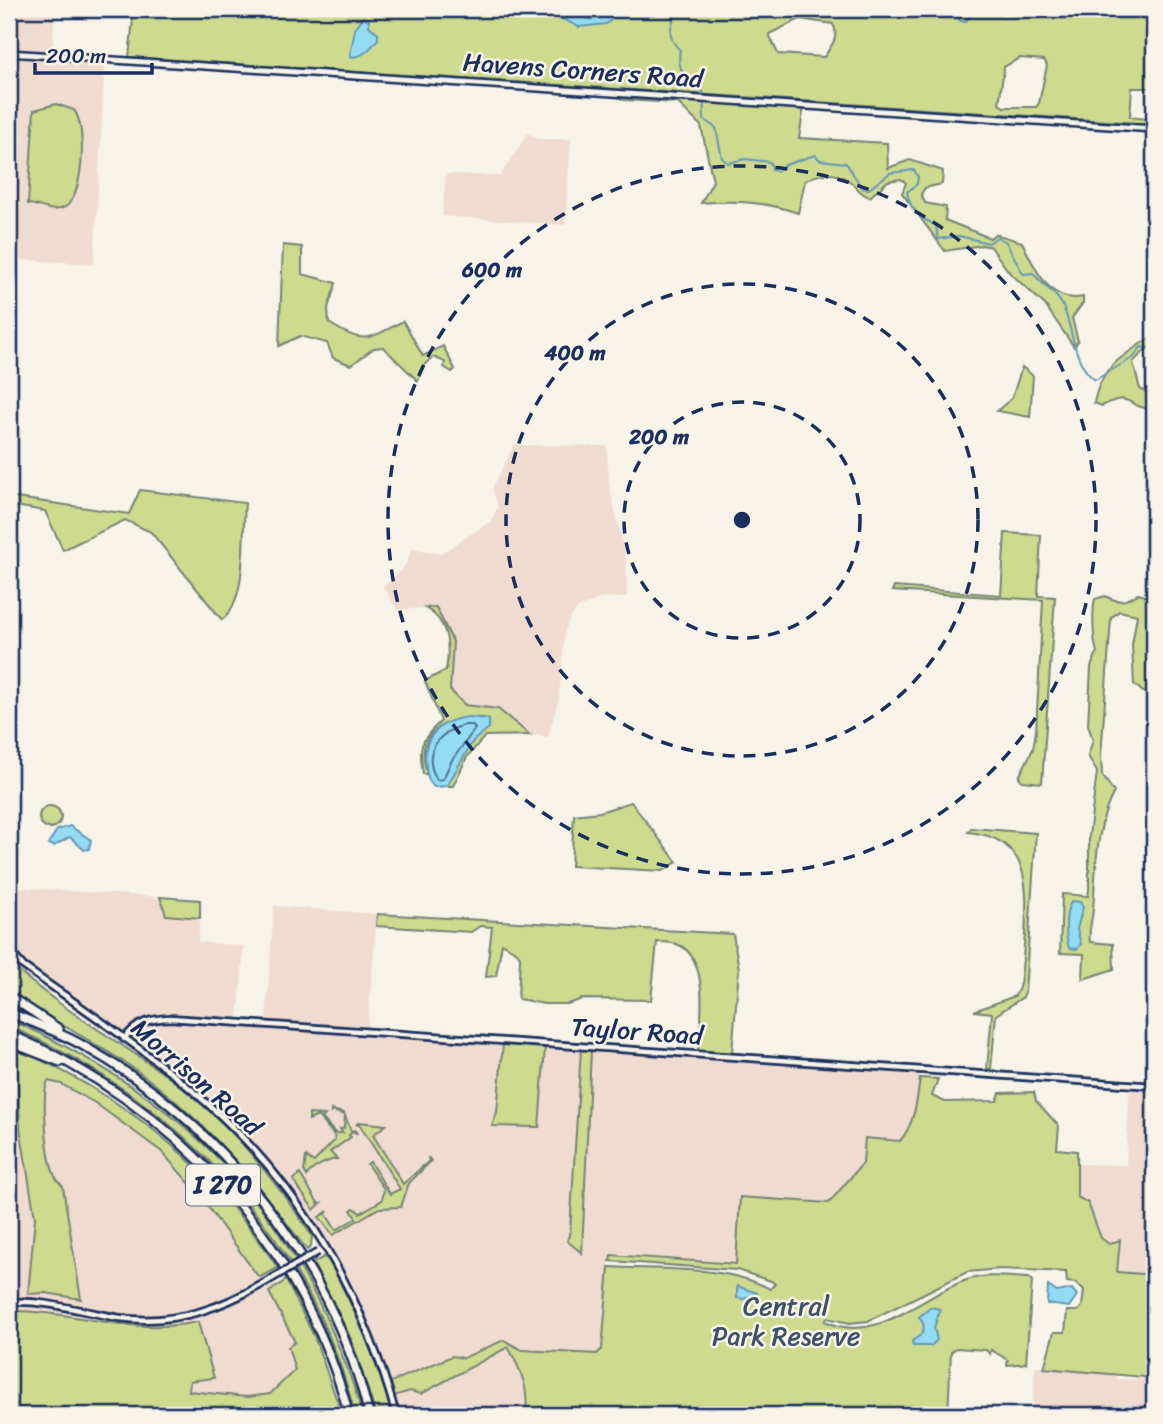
<svg xmlns="http://www.w3.org/2000/svg" width="1163" height="1424" viewBox="0 0 1163 1424" font-family="Sriracha,sans-serif">
<rect width="100%" height="100%" fill="#f7f3e8"/>
<filter id="ink" filterUnits="userSpaceOnUse"><feTurbulence type="fractalNoise" baseFrequency=".0143" numOctaves="2"/><feDisplacementMap in="SourceGraphic" scale="14" xChannelSelector="R" yChannelSelector="G"/><feConvolveMatrix kernelMatrix="1 2 1 2 8 2 1 2 1" color-interpolation-filters="sRGB"/></filter>
<g filter="url(#ink)">
<g fill="#efdbd0">
<path d="M9,9H55L52,52L9,50Z"/>
<path d="M9,57L105,62L94,264L9,259Z"/>
<path d="M528,133L538,139H571L565,225L442,216L446,174L500,176Z"/>
<path d="M514,445L607,446L609,485L626,559L627,595L623,598L604,597L578,608L570,618L565,631L559,698L548,737L530,735L498,709L465,705L449,689L453,642L436,607L398,610L383,587L403,569L413,548L440,554L491,521L498,507L492,489Z"/>
<path d="M9,887L160,897L166,915L200,918L198,942L244,946L238,1019L266,1021L274,906L377,914L367,1035L503,1043L497,1112L492,1126L539,1127L545,1047L581,1049L570,1232L567,1241L581,1253L591,1050L698,1051L922,1065L917,1107L901,1141L863,1162L829,1203L737,1264L611,1255L602,1349L597,1354L522,1350L504,1340L384,1386L353,1304L329,1261L324,1257L287,1198L251,1151L175,1082L9,962Z"/>
<path d="M9,1059L72,1084L145,1129L258,1253L299,1332L325,1413L9,1385Z"/>
<path d="M1130,1080L1154,1081V1275L1117,1273L1120,1240L1109,1244L1101,1238L1098,1225L1077,1197L1075,1179L1076,1164L1126,1165Z"/>
<path d="M508,1347L523,1375L528,1400L526,1415H399L394,1396L410,1391L421,1394Z"/>
<path d="M1035,1366L1110,1372L1119,1379H1154V1415H1032Z"/>
</g>
<g fill="#ceda8d" stroke="#748476" stroke-width="2" fill-rule="evenodd">
<path d="M134,9H237V12L279,14L280,9H498C510,15 518,11 531,12C547,13 565,19 579,27L625,9H1154V88H1132L1130,117L1154,120V124L129,57ZM800,19L833,24C840,37 831,46 824,57L778,54L769,34ZM1020,58L1044,60L1047,65L1039,103L1036,107H1004L999,104L1004,67Z"/>
<path d="M550,9H614C587,26 579,15 550,9Z"/>
<path d="M617,96L804,106L799,138L887,143L888,168L910,160L943,171L942,184L925,188L921,194L925,203L946,207L945,220L990,238L995,234L1022,242C1034,266 1049,305 1083,297V303L1072,318L1078,341L1074,347L1045,305L1009,272L991,247L982,245L945,251L902,193L906,183L901,179L888,181L870,197C859,194 857,186 848,180C835,171 817,173 805,181L798,213C765,202 737,200 701,203L713,181L701,126L678,103L624,100Z"/>
<path d="M56,104L74,110C87,125 84,197 65,207C52,214 41,205 28,204L34,110Z"/>
<path d="M283,245L302,247V274L336,283L328,308L329,323C364,345 368,340 403,321L423,356L443,346L455,369L452,372L444,367L445,362L433,357L424,365L418,381L383,347L374,348L351,365L333,358L327,343L300,336L279,346Z"/>
<path d="M1154,335V342L1133,362L1140,389L1154,396V409C1126,409 1133,389 1102,406L1094,403C1101,365 1125,355 1154,335Z"/>
<path d="M1022,367L1033,376L1030,417L997,411L1012,398Z"/>
<path d="M140,490L245,503C242,536 248,600 222,620L151,532L125,520L63,550L45,511L15,506L9,512V497L129,514Z"/>
<path d="M1005,533L1041,535L1038,596L1055,597L1042,783L1022,781L1019,777L1033,749L1036,731L1043,600L892,591L894,587L1001,595Z"/>
<path d="M1138,594L1154,598V693L1143,692L1134,684L1132,645L1137,615L1119,611L1111,618L1101,756L1102,775L1114,792C1095,826 1096,872 1093,910C1092,922 1088,929 1090,942L1113,944L1114,969L1083,979L1084,954L1060,953L1062,894L1088,896L1089,890V836L1097,772L1088,756L1093,740L1088,725L1091,667L1097,652C1093,640 1092,611 1095,599L1105,596C1118,603 1125,602 1138,594Z"/>
<path d="M436,607L453,642L450,690L465,705L498,709L530,735L485,736L467,757L453,786H447C455,771 463,756 473,741C480,732 485,731 489,719C467,714 433,722 425,745C422,754 425,765 427,774H423C419,745 419,742 441,721L425,681L446,670C450,646 449,621 425,608Z"/>
<path d="M631,802L677,862L663,871L571,866L574,815L600,812Z"/>
<circle cx="50" cy="817" r="11"/>
<path d="M971,828L1036,833L1025,992L1023,997L996,1015L991,1069H987L992,1013L974,1011L1015,996L1019,988C1023,971 1023,952 1025,934C1028,885 1030,838 968,832Z"/>
<path d="M160,897L200,900V918L166,915Z"/>
<path d="M377,914L733,934L739,969L732,1053L698,1051C701,1024 710,959 679,945C673,942 663,942 657,942L651,1000L583,999L567,1004H544L518,999L520,957L517,952L502,943L496,976L486,977L492,927L480,926L471,932L376,926Z"/>
<path d="M9,962C57,1008 120,1041 174,1081C231,1124 273,1177 312,1236L311,1247L307,1250C257,1182 203,1117 133,1068C93,1041 49,1019 9,993Z"/>
<path d="M9,1019C196,1102 303,1219 363,1415H355C311,1236 175,1098 9,1026Z"/>
<path d="M503,1043L545,1047L539,1127L492,1126L497,1112Z"/>
<path d="M9,1045C125,1096 207,1161 278,1268L260,1277L257,1275L198,1193L162,1152L95,1103L61,1084L48,1081C41,1094 47,1158 54,1174C55,1178 60,1183 63,1187L81,1299L46,1293L28,1294L35,1218L20,1127L17,1064L9,1062Z"/>
<path d="M581,1049L591,1050L582,1253L567,1241L570,1232Z"/>
<path d="M920,1078L938,1079L932,1096L945,1102L997,1101L1000,1093L1034,1092L1036,1101L1059,1126L1057,1149L1077,1151V1197L1088,1203L1101,1238L1109,1244L1120,1240L1117,1272L1154,1275V1378L1044,1368L1054,1332H1065L1067,1311H1078L1082,1306L1084,1290L1076,1283L1067,1282L1066,1272L1000,1269L967,1272L868,1321L850,1323L827,1318L825,1321C875,1346 920,1297 964,1281C985,1273 1007,1277 1029,1278L1032,1281L1026,1363L1007,1365L1008,1360L991,1350L990,1354L986,1350L956,1348L951,1352L948,1415H526C529,1388 521,1370 508,1347L421,1394L410,1391L394,1396L391,1382L452,1356L463,1358L504,1340L522,1350L597,1354L602,1349L609,1267C658,1270 728,1265 770,1289L775,1284L771,1281L737,1270L610,1261L611,1255L736,1264L740,1197L829,1203L863,1163L865,1138L900,1141C915,1123 917,1100 920,1078Z"/>
<path d="M331,1110L344,1113L351,1131L355,1130L357,1134L354,1131L349,1135L351,1137L330,1152L337,1159C330,1159 309,1169 307,1176L304,1171L306,1157L314,1162L335,1140L334,1135L318,1116L309,1120V1114L325,1115L322,1118L335,1133H343L340,1129L344,1128L345,1115L332,1111L331,1114Z"/>
<path d="M359,1122L386,1125L373,1135L403,1184L429,1161L428,1157L431,1161L409,1183L401,1207L379,1208L333,1235L319,1217L328,1211L326,1214L336,1230L356,1218L351,1210L354,1208L360,1213L382,1200L384,1189L367,1164L370,1162L390,1194L400,1189L359,1124L356,1125Z"/>
<path d="M300,1174L318,1203H321L314,1210L293,1180Z"/>
<path d="M324,1257L329,1261C356,1311 377,1360 392,1415H376L352,1341L313,1263Z"/>
<path d="M286,1280L314,1336L342,1415H9V1311C76,1310 128,1336 198,1322L214,1378L190,1381L189,1391L247,1397L270,1394L295,1370L288,1347L295,1342L269,1292Z"/>
</g>
<g fill="#93dcf4" stroke="#6397b8" stroke-width="2">
<path d="M498,9H550L589,19H598L614,9H625L606,24L579,27C565,19 547,13 531,12C518,11 510,15 498,9Z"/>
<path d="M363,17L369,20V26L378,33V39C371,48 362,59 350,56L355,29Z"/>
<path d="M468,717L489,719V728L473,741L447,786L434,787C427,780 427,774 426,766C421,737 440,720 468,717Z"/>
<path d="M70,826L91,840L89,849L84,850L70,837L54,846L48,844L57,830Z"/>
<path d="M1072,901L1080,902L1083,907L1077,929L1081,944L1077,949L1069,948C1065,936 1064,910 1072,901Z"/>
<path d="M737,1286L757,1293L744,1299L737,1298Z"/>
<path d="M1048,1286L1057,1292L1072,1289L1077,1295L1069,1307L1047,1304Z"/>
<path d="M931,1307L940,1309L934,1328L937,1340L931,1346H913L912,1341C923,1335 928,1328 919,1317Z"/>
</g>
<g fill="none" stroke-linecap="round" stroke-linejoin="round">
<path stroke="#4b749a" stroke-width="2" d="M465,725H473L475,729L452,760L443,779L437,780C421,753 438,732 465,725Z"/>
<g stroke="#6397b8" stroke-width="2">
<path d="M672,9L675,15C669,30 668,39 680,50C676,71 687,80 703,91L704,120L716,128L722,158L728,163L745,159L770,162L772,169L778,171L785,165L815,155L820,160L846,163L862,188L869,189L890,173L914,170L918,177L917,184L907,192C911,213 919,216 936,226L938,239L959,236L989,243L997,237L1006,242L1023,274L1033,273C1042,284 1049,288 1056,296C1074,315 1069,361 1095,380L1134,357L1141,347L1149,349L1154,338"/>
<path d="M882,9H903"/>
<path d="M958,9L959,20L965,22L976,9"/>
</g>
<defs>
<g id="secondary">
<path d="M9,950L23,966C86,1011 152,1054 210,1106C302,1188 364,1297 396,1415"/>
<path d="M124,1039C137,1022 149,1019 170,1018L1154,1086"/>
<path d="M9,1302C48,1300 82,1312 120,1318C177,1326 226,1306 273,1278"/>
</g>
<path id="primary" d="M9,53L1154,129"/>
<g id="highway">
<path d="M9,996L59,1029"/>
<path d="M9,1012C33,1023 59,1032 82,1045C219,1121 332,1262 369,1415"/>
<path d="M9,1034C172,1103 303,1242 349,1415"/>
<path d="M9,1042L60,1062"/>
</g>
</defs>
<use href="#secondary" stroke="#1b2f5e" stroke-width="10"/>
<use href="#primary" stroke="#1b2f5e" stroke-width="10"/>
<use href="#highway" stroke="#1b2f5e" stroke-width="12"/>
<use href="#secondary" stroke="#f7f3e8" stroke-width="4.5"/>
<use href="#primary" stroke="#f7f3e8" stroke-width="5"/>
<use href="#highway" stroke="#f7f3e8" stroke-width="7"/>
<defs>
<path id="secondary-bridge" d="M273,1278L318,1252"/>
</defs>
<use href="#secondary-bridge" stroke="#1b2f5e" stroke-width="10" stroke-linecap="butt"/>
<use href="#secondary-bridge" stroke="#f7f3e8" stroke-width="4.5"/>
</g>
</g>
<g fill="none" stroke="#1b2f5e" stroke-width="3.5" stroke-dasharray="12 9">
<circle cx="742" cy="520" r="118"/>
<circle cx="742" cy="520" r="236"/>
<circle cx="742" cy="520" r="354"/>
</g>
<g text-anchor="middle" dominant-baseline="central" stroke-width="5" stroke-linejoin="round" paint-order="stroke">
<rect fill="#f7f3e8" stroke="#5d6a87" stroke-width="2" x="186" y="1164.5" width="74" height="41" rx="5"/>
<g font-size="24" font-weight="bold" fill="#1b2f5e">
<text x="223" y="1185">I 270</text>
</g>
<g font-size="26" fill="#1b2f5e" stroke="#f7f3e8">
<text transform="translate(583 70) rotate(4)">Havens Corners Road</text>
<text transform="translate(637 1031) rotate(4)">Taylor Road</text>
<text transform="translate(197 1077) rotate(41)">Morrison Road</text>
</g>
<g font-size="26" fill="#3f5167" stroke="#f7f3e8">
<text x="786" y="1306">Central<tspan x="786" dy="30">Park Reserve</tspan></text>
</g>
</g>
<circle cx="742" cy="520" r="10" fill="#1b2f5e" stroke="#f7f3e8" stroke-width="3.5"/>
<g font-size="21" text-anchor="middle" font-weight="bold" fill="#1b2f5e" stroke="#f7f3e8" stroke-width="5" stroke-linejoin="round" paint-order="stroke">
<text x="492" y="277">600 m</text>
<text x="575" y="360">400 m</text>
<text x="659" y="444">200 m</text>
</g>
<rect width="1163" height="1424" fill="none" stroke="#f7f3e8" stroke-width="35"/>
<rect x="18" y="18" width="1128" height="1389" fill="none" stroke="#1b2f5e" stroke-width="2.5" filter="url(#ink)"/>
<path d="M35 63v10h117v-10" fill="none" stroke="#1b2f5e" stroke-width="3.5"/>
<text x="46" y="63" font-size="21" fill="#1b2f5e" stroke="#f7f3e8" stroke-width="5" paint-order="stroke">200 m</text>
</svg>
